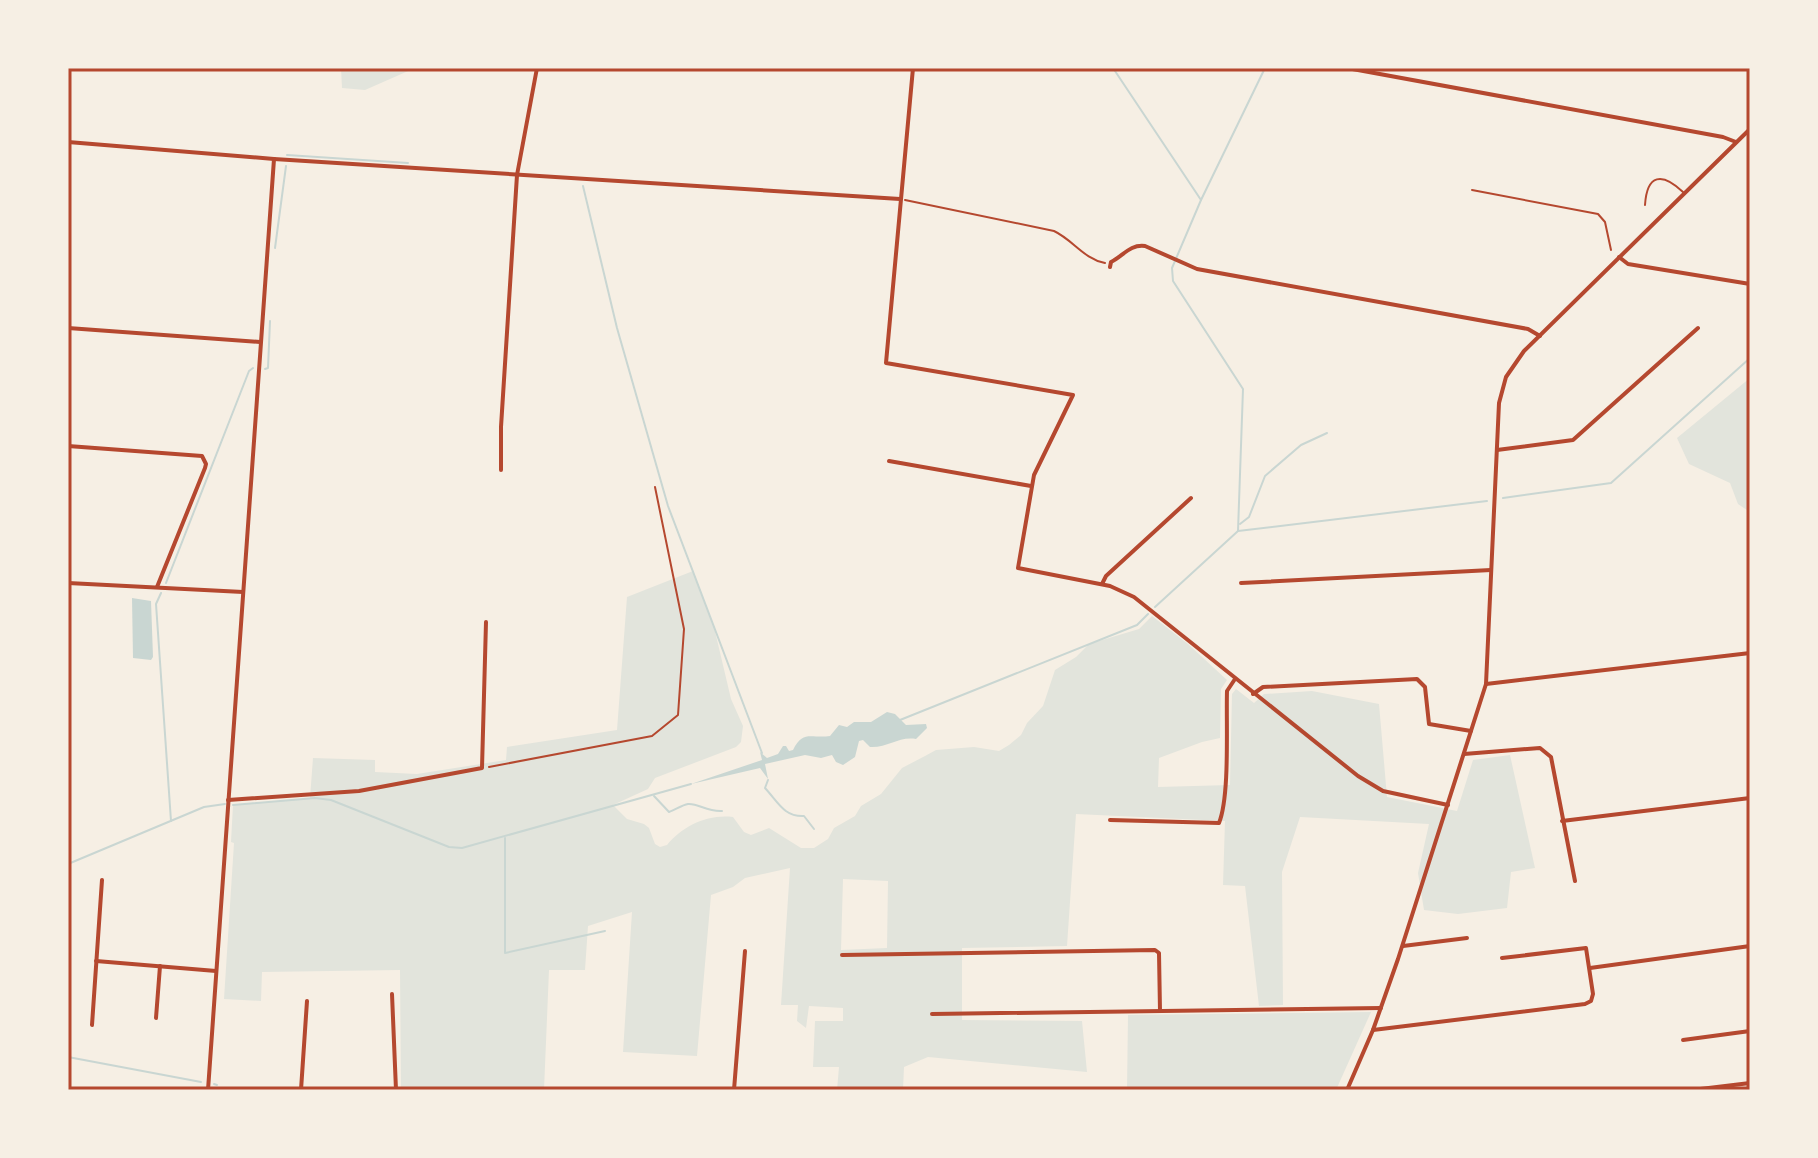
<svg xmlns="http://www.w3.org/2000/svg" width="1818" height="1158" viewBox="0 0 1818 1158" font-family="'Varela Round',sans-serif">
<rect width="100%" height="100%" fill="#f6efe4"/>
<g fill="#e2e4dc" fill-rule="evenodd">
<path d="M341,68H415L365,90L342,88Z"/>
<path d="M1750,378V512L1738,504L1730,483L1689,464L1677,438Z"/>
<path d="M693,571L714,627L731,699L743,726L741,742L736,747L655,778L648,789L613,805L627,819L644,824L649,828L655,844L660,847L667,845C683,826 707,814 733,817L744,832L751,835L769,828L801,848H814L828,839L834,828L855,816L861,806L881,794L902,768L925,756L936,750L974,747L999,751L1009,745L1021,735L1027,723L1043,706L1055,670L1076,657L1089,644L1139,629L1152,616L1188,644L1227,680L1221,689L1220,738L1202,742L1159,758L1158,787L1230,785L1232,694L1236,689L1254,703L1264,694L1312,691L1379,704L1387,797L1457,811L1473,760L1510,755L1535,868L1511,872L1507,908L1458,914L1424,910L1418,873L1429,824L1300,817L1282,872L1283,1005L1259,1006L1245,886L1223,885L1225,821L1076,814L1067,946L962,948V1020L1082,1021L1087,1072L928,1057L904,1067L903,1090H837L839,1067H813L815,1021H843V1008L809,1006L806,1028L797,1021L798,1005H781L790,868L745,878L733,887L711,895L697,1056L623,1052L632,912L588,926L585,970H549L544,1090H401L400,970L262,972L261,1001L224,999L234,843L231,842L233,805L310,798L313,758L375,760V772L417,774L506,760L507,747L617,730L627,597ZM843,879L888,881L887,948L841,950Z"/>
<path d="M1371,1012L1336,1090H1127L1128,1015Z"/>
</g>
<g fill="#c9d6d2">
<path d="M132,598L151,601L153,657L151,660L133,658Z"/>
<path d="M887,712L895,714L906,725L926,724L927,728L916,739C899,736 888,748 870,747L863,740L859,741L855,757L843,765L836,762L832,755L821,758L805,755L765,764L768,779L760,768L691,784L762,760L760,752L767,758L778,754L783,746H786L789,751L793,750C803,729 812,739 830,736L839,725L847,727L854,722H871Z"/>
</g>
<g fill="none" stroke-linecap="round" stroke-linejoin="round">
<g stroke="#c9d6d2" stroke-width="2">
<path d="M1113,68L1201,200"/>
<path d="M287,155L408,163"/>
<path d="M583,186L617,328L668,506L762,753"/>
<path d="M275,248L286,166"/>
<path d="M265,369L268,368L270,321"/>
<path d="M1503,498L1611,483L1750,358"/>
<path d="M1240,524L1249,517L1265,476L1301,445L1327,433"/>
<path d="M1238,531L1243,389L1173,281L1172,268L1201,200L1265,68"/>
<path d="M166,583L249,371L253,368"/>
<path d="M161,593L156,604L171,821"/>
<path d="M1155,607L1238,531L1487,501"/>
<path d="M900,720L1137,625L1148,614"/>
<path d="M768,780L765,788C778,802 784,817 804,816L814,829"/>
<path d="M654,796L669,812C675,810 682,805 688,804C698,803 707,812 722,811"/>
<path d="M233,805L315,798L331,800L449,847L462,848L691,784"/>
<path d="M505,838V953L605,931"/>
<path d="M68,864L204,807L225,804"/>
<path d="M68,1057L201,1082"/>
<path d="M214,1084L217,1085"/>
</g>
<g stroke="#b5482f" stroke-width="2">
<path d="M905,200L1054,231C1073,240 1084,259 1105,263"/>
<path d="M489,767L652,736L678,715L684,629L655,487"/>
</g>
<g stroke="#b5482f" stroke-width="2">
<path d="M1472,190L1598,214L1605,222L1611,250"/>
<path d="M1645,205C1647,174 1662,172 1683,192"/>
</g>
<g stroke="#b5482f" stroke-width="4">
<path d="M913,68L886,363L1073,395L1034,475L1018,568L1110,586L1134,597L1358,776L1383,791L1448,805"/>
<path d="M1347,68L1723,137L1736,142"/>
<path d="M68,142L274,159L900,199"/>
<path d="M1619,257L1628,264L1750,284"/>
<path d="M1110,267L1111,262C1123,256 1130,244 1145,246L1197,269L1528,329L1540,336"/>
<path d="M68,328L260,342"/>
<path d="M68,446L202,456L206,464L205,468L157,587"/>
<path d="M1497,450L1573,440L1698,328"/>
<path d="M889,461L1031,486"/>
<path d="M501,470V427L517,175L537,68"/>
<path d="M68,583L243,592"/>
<path d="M1241,583L1491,570"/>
<path d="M1102,584L1106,576L1191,498"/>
<path d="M1486,684L1750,653"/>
<path d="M1253,694L1263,687L1417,679L1425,687L1429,724L1471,731"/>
<path d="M1464,754L1540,748L1551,757L1575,881"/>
<path d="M228,800L359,791L482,768L486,622"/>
<path d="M1110,820L1219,823C1230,796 1226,724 1227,691L1235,679"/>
<path d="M1562,821L1750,798"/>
<path d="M1403,946L1467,938"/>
<path d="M842,955L1155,950L1159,953L1160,1011"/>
<path d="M96,961L216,971"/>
<path d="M1590,968L1750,946"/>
<path d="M392,994L396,1090"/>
<path d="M932,1014L1381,1008"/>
<path d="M156,1018L160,966"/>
<path d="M92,1025L102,880"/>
<path d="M1373,1030L1585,1004L1591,1001L1593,994L1586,948L1502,958"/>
<path d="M1683,1040L1750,1031"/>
<path d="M208,1090L274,159"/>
<path d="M301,1090L307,1001"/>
<path d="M734,1090L745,951"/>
<path d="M1347,1090L1373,1030L1398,959L1486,684L1499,403L1506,377L1524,351L1750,129"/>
<path d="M1692,1090L1750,1083"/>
</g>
</g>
<rect width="1818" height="1158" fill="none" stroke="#f6efe4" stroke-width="140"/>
<rect x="70" y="70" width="1678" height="1018" fill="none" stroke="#b5482f" stroke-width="3"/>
</svg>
